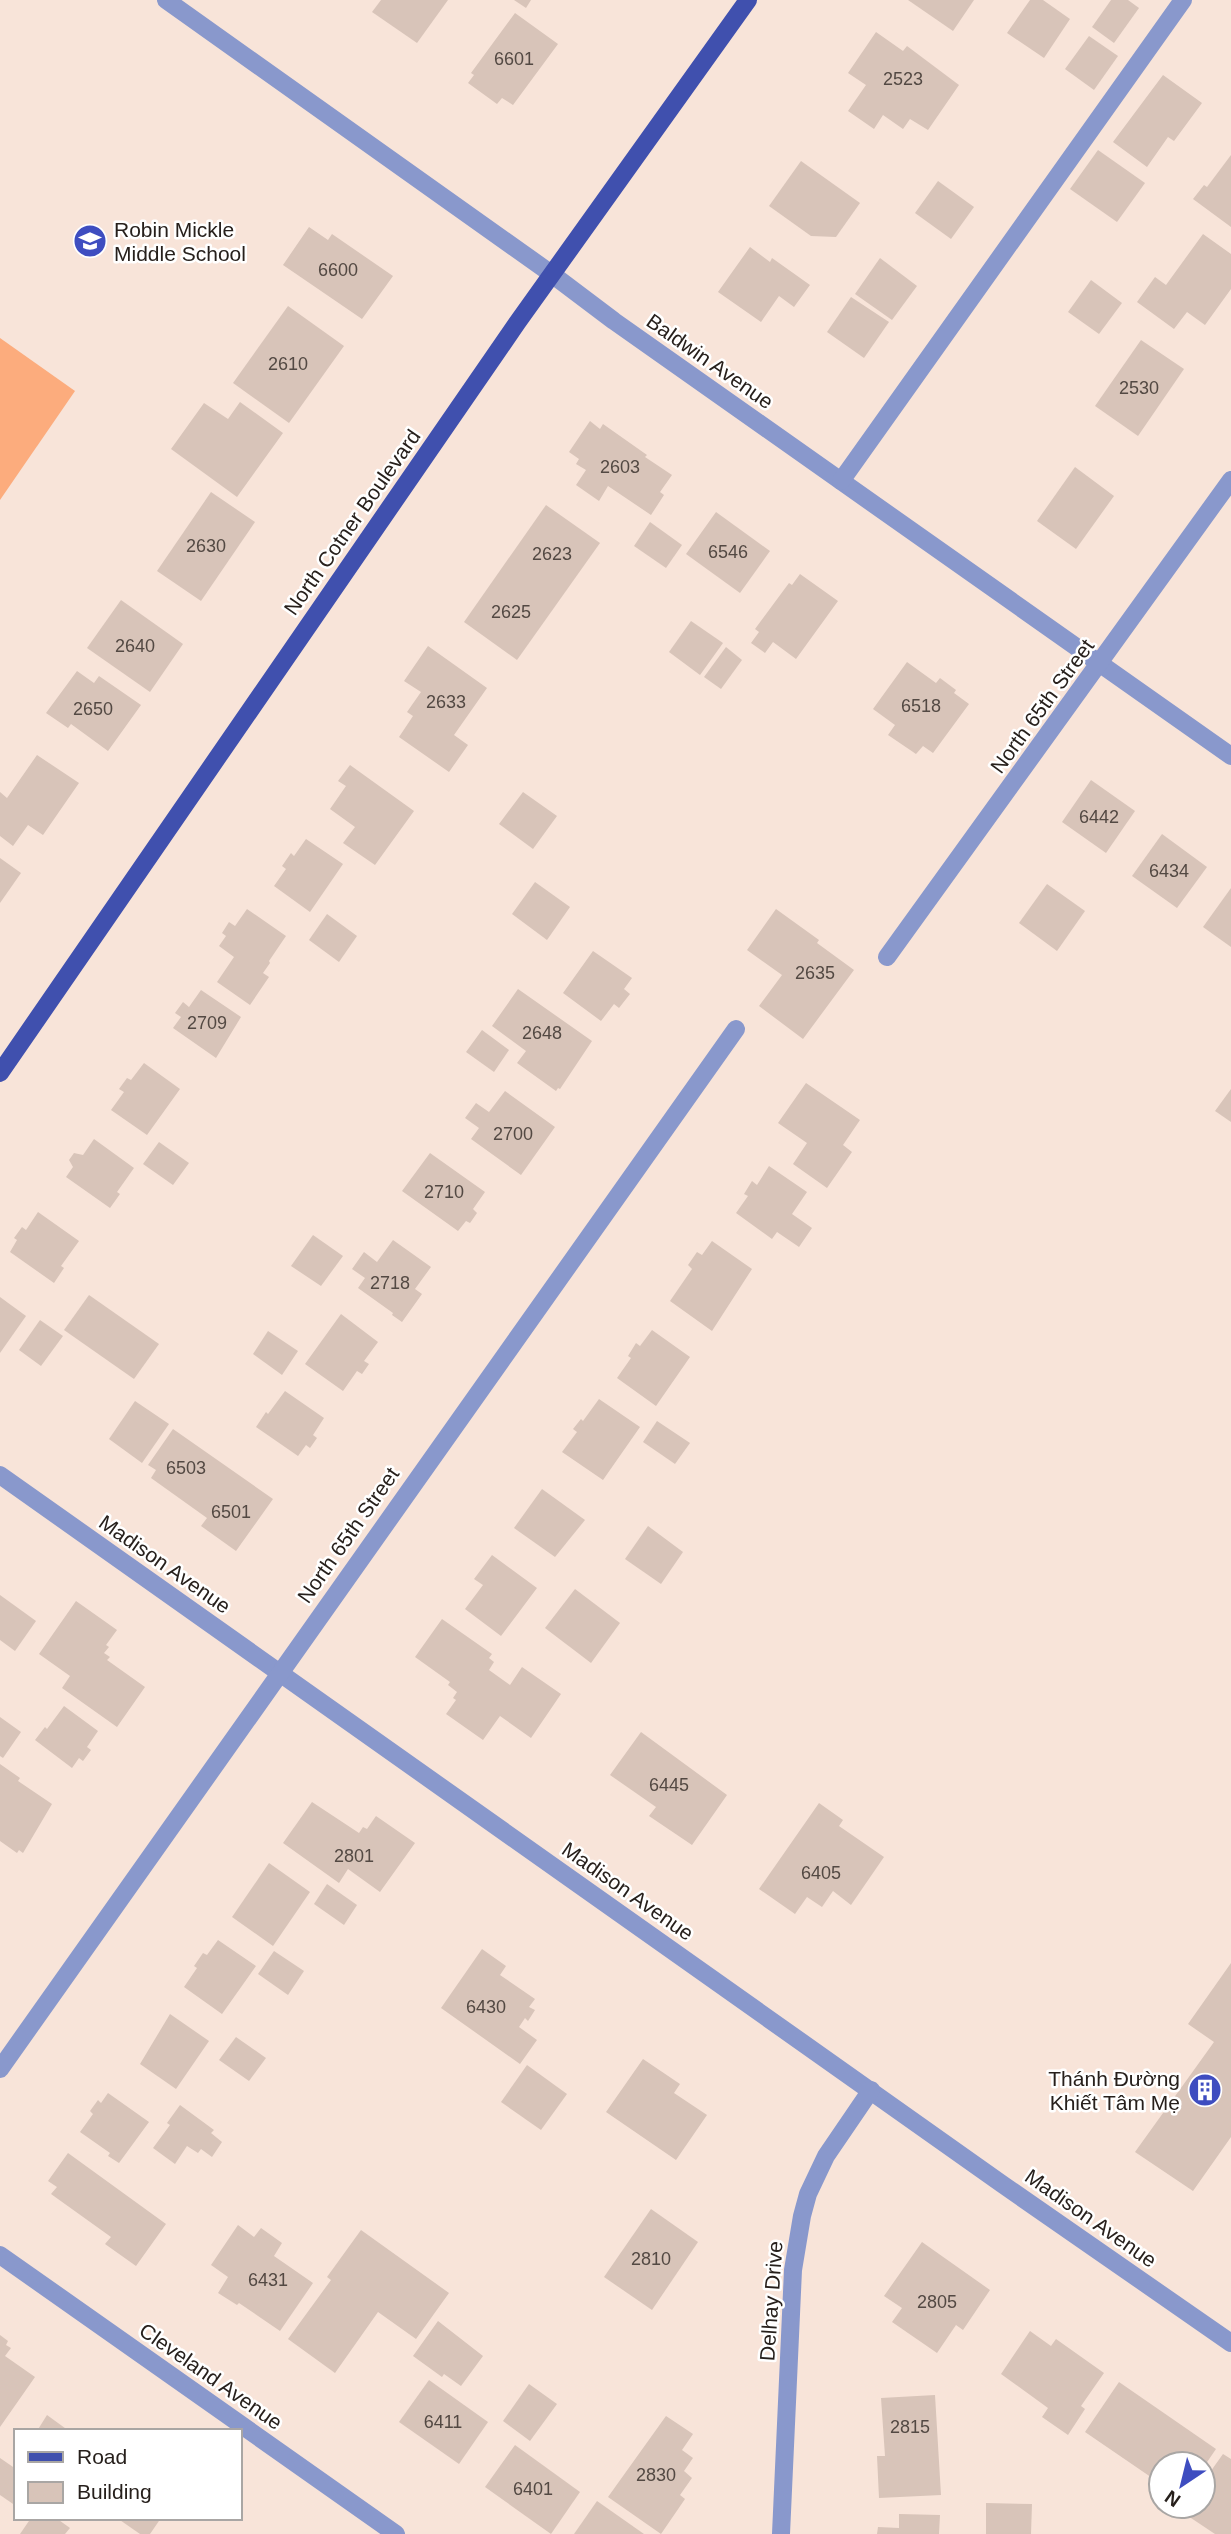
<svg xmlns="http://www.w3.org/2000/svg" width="1231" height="2534" viewBox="0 0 1231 2534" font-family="Helvetica,sans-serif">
<rect width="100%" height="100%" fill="#f8e4d9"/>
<path fill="#fcac7d" d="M0,338L75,391L0,500Z"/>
<g fill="#d8c4b9">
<path d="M381,0H448L417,43L372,12Z"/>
<path d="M514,0H531L526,8Z"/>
<path d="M908,0H974L953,31Z"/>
<path d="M1030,0H1043L1070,19L1044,58L1007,33Z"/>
<path d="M1111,0H1128L1139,8L1114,43L1092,27Z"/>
<path d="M515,13L558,44L513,105L502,98L497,104L468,83L474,75L471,73Z"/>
<path d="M876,32L903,51L907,46L959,85L928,130L910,119L903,129L883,115L874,129L848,111L866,85L848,73Z"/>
<path d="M1089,36L1118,56L1094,90L1065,69Z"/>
<path d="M1163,75L1202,103L1174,141L1168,137L1147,167L1113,142Z"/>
<path d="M1098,150L1145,183L1117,222L1070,189Z"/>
<path d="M1231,155V227L1193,199L1204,185L1207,187Z"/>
<path d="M801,161L860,203L836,237L811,236L769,206Z"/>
<path d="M938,181L974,207L951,239L915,213Z"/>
<path d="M309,227L328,240L332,234L393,276L362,319L283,265Z"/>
<path d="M1203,234L1231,254V289L1205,325L1187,312L1174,329L1137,302L1155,277L1166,285Z"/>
<path d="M750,247L770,262L772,258L810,285L794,307L779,296L761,322L718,292Z"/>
<path d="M880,258L917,286L892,320L855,294Z"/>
<path d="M1091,280L1122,303L1099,334L1068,312Z"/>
<path d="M851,297L889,322L864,358L827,332Z"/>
<path d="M288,306L344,346L289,423L233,383Z"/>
<path d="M1141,340L1184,369L1138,436L1095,406Z"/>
<path d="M240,402L283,433L237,497L171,449L204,403L228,419Z"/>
<path d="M590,421L600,429L603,424L647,455L645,457L672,475L660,492L664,495L651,515L608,486L599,501L576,485L586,470L576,464L579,459L569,452Z"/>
<path d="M1075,467L1114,496L1076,549L1037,521Z"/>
<path d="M211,492L255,522L201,601L157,571Z"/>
<path d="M546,505L600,543L517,660L464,622Z"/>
<path d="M716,512L770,551L740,593L686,554Z"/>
<path d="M650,522L682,545L666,568L634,546Z"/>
<path d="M800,574L838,601L796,659L773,642L765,653L751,643L759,632L755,629L789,583L792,585Z"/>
<path d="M121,600L183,644L150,692L87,648Z"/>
<path d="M691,621L723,643L700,675L669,652Z"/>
<path d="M428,646L487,688L454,735L468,745L449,772L399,737L413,716L407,712L421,692L404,681Z"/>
<path d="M726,647L742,660L721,689L704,677Z"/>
<path d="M907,662L936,683L940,678L956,690L954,693L969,704L933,753L923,746L916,754L888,735L895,725L873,709Z"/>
<path d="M77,671L94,683L99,676L141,705L108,751L71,724L68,728L46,713Z"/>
<path d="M37,755L79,783L43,835L28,825L13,846L0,836V792L7,798Z"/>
<path d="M350,765L414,811L375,865L343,843L355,827L330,809L346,786L338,781Z"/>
<path d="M1091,780L1135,811L1106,853L1062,822Z"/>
<path d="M523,792L557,816L533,849L499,824Z"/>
<path d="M1162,834L1207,867L1177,908L1132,876Z"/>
<path d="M306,839L343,864L310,912L274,886L286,869L282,866L291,853L294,856Z"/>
<path d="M0,858L21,873L0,903Z"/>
<path d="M535,882L570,907L547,940L512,914Z"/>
<path d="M1047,884L1085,911L1057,951L1019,923Z"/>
<path d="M1231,888V947L1203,927Z"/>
<path d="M247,909L286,936L269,961L270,963L263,973L269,977L250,1005L217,982L234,957L219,946L226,936L222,933L229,922L235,926Z"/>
<path d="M776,909L819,940L817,943L854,970L803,1039L759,1006L782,975L747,950Z"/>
<path d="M327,914L357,936L339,962L309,940Z"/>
<path d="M593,951L632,978L624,989L630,994L619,1008L614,1004L601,1021L563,993Z"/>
<path d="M518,989L592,1041L560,1089L558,1088L556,1091L517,1063L526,1051L492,1026Z"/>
<path d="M201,990L241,1017L216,1058L173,1028L181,1017L175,1013L183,1002L189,1007Z"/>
<path d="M482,1030L509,1050L494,1072L466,1052Z"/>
<path d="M144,1063L180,1089L147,1135L111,1110L124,1092L119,1089L127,1078L131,1080Z"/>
<path d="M806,1083L860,1120L843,1145L852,1152L827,1188L793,1164L807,1143L778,1123Z"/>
<path d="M1231,1089V1122L1215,1111Z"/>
<path d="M505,1091L555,1127L521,1175L471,1139L479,1128L465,1118L476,1103L489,1112Z"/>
<path d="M94,1139L134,1168L117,1192L120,1194L110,1208L66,1177L73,1167L69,1160L74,1153L83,1155Z"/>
<path d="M159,1142L189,1163L173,1185L143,1164Z"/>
<path d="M430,1153L485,1192L473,1209L477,1213L470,1223L466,1221L458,1231L402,1191Z"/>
<path d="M769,1166L807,1192L792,1214L812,1228L799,1247L777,1232L772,1239L736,1213L748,1196L744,1194L752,1181L757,1185Z"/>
<path d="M38,1212L79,1241L61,1266L64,1268L54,1283L10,1252L17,1240L14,1238L22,1227L26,1230Z"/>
<path d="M313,1235L343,1256L321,1286L291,1266Z"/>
<path d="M393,1240L431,1267L415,1289L422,1294L402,1322L392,1315L393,1313L358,1288L365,1278L352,1269L364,1252L377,1262Z"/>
<path d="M712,1241L752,1269L712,1331L670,1301L692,1269L688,1265L697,1252L702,1255Z"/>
<path d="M89,1295L159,1344L134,1379L64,1330Z"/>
<path d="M0,1297L26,1316L0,1353Z"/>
<path d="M341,1314L378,1342L364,1361L369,1364L362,1374L357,1371L343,1391L305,1364Z"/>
<path d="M40,1320L63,1336L41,1366L19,1350Z"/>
<path d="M652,1330L690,1357L656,1406L617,1378L631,1358L628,1356L636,1343L640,1346Z"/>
<path d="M268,1331L298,1351L282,1375L253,1354Z"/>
<path d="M285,1391L324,1418L313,1435L317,1438L310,1448L306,1445L298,1456L256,1427L266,1412L268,1414Z"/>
<path d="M599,1399L640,1427L603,1480L562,1452L577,1432L573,1429L581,1419L583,1421Z"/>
<path d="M135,1401L169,1424L142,1463L109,1439Z"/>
<path d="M657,1421L690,1443L675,1464L643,1442Z"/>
<path d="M173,1429L273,1499L236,1551L201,1526L207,1518L151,1478L156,1470L148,1465Z"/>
<path d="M542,1489L585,1520L555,1557L514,1528Z"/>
<path d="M648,1526L683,1552L661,1584L625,1559Z"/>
<path d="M492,1555L537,1588L501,1636L465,1609L483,1585L474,1579Z"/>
<path d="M575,1589L620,1623L591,1663L545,1628Z"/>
<path d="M0,1595L36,1621L15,1651L0,1640Z"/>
<path d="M76,1601L117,1630L106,1645L109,1647L104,1653L110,1657L107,1660L145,1687L117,1727L62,1688L70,1676L39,1654Z"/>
<path d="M442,1619L492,1654L489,1658L494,1662L489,1670L510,1685L522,1667L561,1694L531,1738L500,1716L483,1740L446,1714L456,1700L453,1698L457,1692L448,1685L450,1682L415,1657Z"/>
<path d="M64,1706L98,1731L87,1747L91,1750L83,1761L79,1758L72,1768L35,1740L45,1727L47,1729Z"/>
<path d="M0,1717L21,1732L3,1758L0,1756Z"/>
<path d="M641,1732L727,1795L692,1845L649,1816L656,1807L610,1775Z"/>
<path d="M0,1764L20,1778L18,1781L52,1804L23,1853L19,1850L17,1853L0,1841Z"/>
<path d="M312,1802L359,1833L363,1827L367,1829L376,1816L415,1843L380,1892L348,1869L339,1883L283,1843Z"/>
<path d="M819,1803L843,1820L839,1826L884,1857L851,1905L833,1891L822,1907L807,1897L795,1914L759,1889Z"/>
<path d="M269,1863L310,1892L273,1946L232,1917Z"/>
<path d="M327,1884L357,1905L344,1925L314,1904Z"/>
<path d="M218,1940L256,1966L222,2014L184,1987L197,1968L194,1966L203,1953L207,1955Z"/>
<path d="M482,1949L506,1966L500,1975L535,1999L529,2007L535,2010L528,2021L525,2018L519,2027L537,2040L520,2064L441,2008Z"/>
<path d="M274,1951L304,1971L288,1995L258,1974Z"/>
<path d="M1231,1963V2137L1193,2191L1135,2152L1214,2042L1188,2024Z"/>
<path d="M170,2014L209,2041L176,2089L140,2064Z"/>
<path d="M236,2037L266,2058L249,2081L219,2060Z"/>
<path d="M643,2059L680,2084L674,2093L707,2115L676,2160L606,2112Z"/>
<path d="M527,2065L567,2094L541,2130L501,2102Z"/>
<path d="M108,2093L149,2122L119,2163L108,2156L110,2153L80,2132L93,2114L90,2111L98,2100L101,2103Z"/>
<path d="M180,2105L214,2130L211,2133L222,2142L212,2157L201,2149L198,2153L187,2146L175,2164L153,2148L170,2125L167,2123Z"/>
<path d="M68,2153L166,2224L136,2266L105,2244L111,2237L51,2194L57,2187L48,2181Z"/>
<path d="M651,2209L698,2242L652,2310L604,2277Z"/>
<path d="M238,2225L254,2237L261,2228L282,2243L274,2256L313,2283L280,2331L239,2303L237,2305L218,2293L228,2277L211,2265Z"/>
<path d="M361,2230L449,2293L416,2339L378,2312L335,2373L288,2339L331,2280L327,2277Z"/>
<path d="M922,2242L990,2290L963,2330L956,2325L937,2353L892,2322L902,2308L884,2296Z"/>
<path d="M438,2321L483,2356L461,2386L444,2374L442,2377L413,2356Z"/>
<path d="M1030,2331L1051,2346L1056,2339L1104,2373L1081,2406L1085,2409L1068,2435L1042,2417L1048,2408L1001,2374Z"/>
<path d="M0,2335L8,2341L6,2345L11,2348L5,2356L35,2377L0,2427Z"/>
<path d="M429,2380L488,2422L459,2464L399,2422Z"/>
<path d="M1119,2382L1216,2449L1203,2468V2464H1161V2484L1085,2432Z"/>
<path d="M529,2384L557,2404L530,2441L503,2421Z"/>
<path d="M935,2395L941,2495L879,2498L877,2456H885L881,2398Z"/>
<path d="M47,2415L69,2431H37Z"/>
<path d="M666,2416L693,2434L682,2450L693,2458L684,2471L692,2478L680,2495L685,2499L661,2534L608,2497Z"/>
<path d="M515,2445L580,2492L551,2534L485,2487Z"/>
<path d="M1223,2454L1231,2459V2534H1215L1182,2512L1186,2506H1203V2482Z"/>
<path d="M0,2458L16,2469V2506L0,2495Z"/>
<path d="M597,2501L644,2534H574Z"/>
<path d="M986,2503L1032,2504L1031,2534H986Z"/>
<path d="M899,2514L940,2515L939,2534H877L878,2527L899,2528Z"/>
<path d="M31,2518H56L70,2528L65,2534H20Z"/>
<path d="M117,2518H161L150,2534H140Z"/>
</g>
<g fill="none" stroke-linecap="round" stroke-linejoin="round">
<g stroke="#8998cc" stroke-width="18">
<path d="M166,0L553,275L614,321L1231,756"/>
<path d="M841,481L1183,0"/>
<path d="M887,957L1231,480"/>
<path d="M0,1475L1002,2184L1231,2343"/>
<path d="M0,2069L736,1029"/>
<path d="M0,2255L396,2534"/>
<path d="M781,2534L793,2270L802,2216L808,2194L826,2156L871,2090"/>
</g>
<path stroke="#4050ae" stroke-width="18" d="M0,1073L517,323L748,0"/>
</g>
<defs>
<symbol id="school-disc" viewBox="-11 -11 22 22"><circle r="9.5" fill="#3e4dc0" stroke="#fff"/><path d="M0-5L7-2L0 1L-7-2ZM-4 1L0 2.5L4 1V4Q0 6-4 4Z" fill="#fff"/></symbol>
<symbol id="building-disc" viewBox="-11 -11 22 22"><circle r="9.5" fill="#3e4dc0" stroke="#fff"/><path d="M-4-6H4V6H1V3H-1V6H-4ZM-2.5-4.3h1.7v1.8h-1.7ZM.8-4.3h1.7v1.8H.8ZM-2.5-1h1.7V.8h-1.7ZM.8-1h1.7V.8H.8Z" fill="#fff"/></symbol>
</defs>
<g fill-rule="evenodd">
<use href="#school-disc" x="71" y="222" width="38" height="38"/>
<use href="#building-disc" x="1186" y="2071" width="38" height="38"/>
</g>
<g text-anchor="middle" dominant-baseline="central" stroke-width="5" stroke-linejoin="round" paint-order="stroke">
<g font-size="18" fill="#534943">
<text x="514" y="59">6601</text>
<text x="903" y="79">2523</text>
<text x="338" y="270">6600</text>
<text x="288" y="364">2610</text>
<text x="1139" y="388">2530</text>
<text x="620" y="467">2603</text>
<text x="206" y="546">2630</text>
<text x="728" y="552">6546</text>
<text x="552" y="554">2623</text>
<text x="511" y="612">2625</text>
<text x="135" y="646">2640</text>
<text x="446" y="702">2633</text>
<text x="921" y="706">6518</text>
<text x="93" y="709">2650</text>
<text x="1099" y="817">6442</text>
<text x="1169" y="871">6434</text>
<text x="815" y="973">2635</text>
<text x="207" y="1023">2709</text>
<text x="542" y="1033">2648</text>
<text x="513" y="1134">2700</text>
<text x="444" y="1192">2710</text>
<text x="390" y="1283">2718</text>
<text x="186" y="1468">6503</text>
<text x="231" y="1512">6501</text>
<text x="669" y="1785">6445</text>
<text x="354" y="1856">2801</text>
<text x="821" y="1873">6405</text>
<text x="486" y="2007">6430</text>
<text x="651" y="2259">2810</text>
<text x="268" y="2280">6431</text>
<text x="937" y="2302">2805</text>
<text x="443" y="2422">6411</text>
<text x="910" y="2427">2815</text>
<text x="656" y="2475">2830</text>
<text x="533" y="2489">6401</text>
</g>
<g font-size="21" fill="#27201c" stroke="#fff" text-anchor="start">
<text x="114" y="229">Robin Mickle<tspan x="114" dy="24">Middle School</tspan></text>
<text x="1180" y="2078" text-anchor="end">Thánh Đường<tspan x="1180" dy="24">Khiết Tâm Mẹ</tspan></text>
</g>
<g font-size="21" fill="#27201c" stroke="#fff">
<text transform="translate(710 361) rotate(35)">Baldwin Avenue</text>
<text transform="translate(352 522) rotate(-55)">North Cotner Boulevard</text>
<text transform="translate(1042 706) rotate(-54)">North 65th Street</text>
<text transform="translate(348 1535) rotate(-55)">North 65th Street</text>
<text transform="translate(165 1564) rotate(35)">Madison Avenue</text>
<text transform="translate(628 1891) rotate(35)">Madison Avenue</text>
<text transform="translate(1091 2218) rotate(35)">Madison Avenue</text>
<text transform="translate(771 2301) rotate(-86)">Delhay Drive</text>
<text transform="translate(211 2376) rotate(35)">Cleveland Avenue</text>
</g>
</g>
<rect x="14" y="2429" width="228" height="91" fill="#ffffff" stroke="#a9a6a4" stroke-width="2"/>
<rect x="28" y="2452" width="35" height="10" fill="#4050ae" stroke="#a9a6a4" stroke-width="2"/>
<text x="77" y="2464" font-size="21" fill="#27201c">Road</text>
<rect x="28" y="2482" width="35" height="21" fill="#d8c4b9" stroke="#a9a6a4" stroke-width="2"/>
<text x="77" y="2499" font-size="21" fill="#27201c">Building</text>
<g transform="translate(1182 2485) rotate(215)"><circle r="33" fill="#ffffff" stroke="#a9a6a4" stroke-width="2"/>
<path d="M0-5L12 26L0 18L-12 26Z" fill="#3e4dc0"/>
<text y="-10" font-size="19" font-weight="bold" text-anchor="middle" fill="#27201c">N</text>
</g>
</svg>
